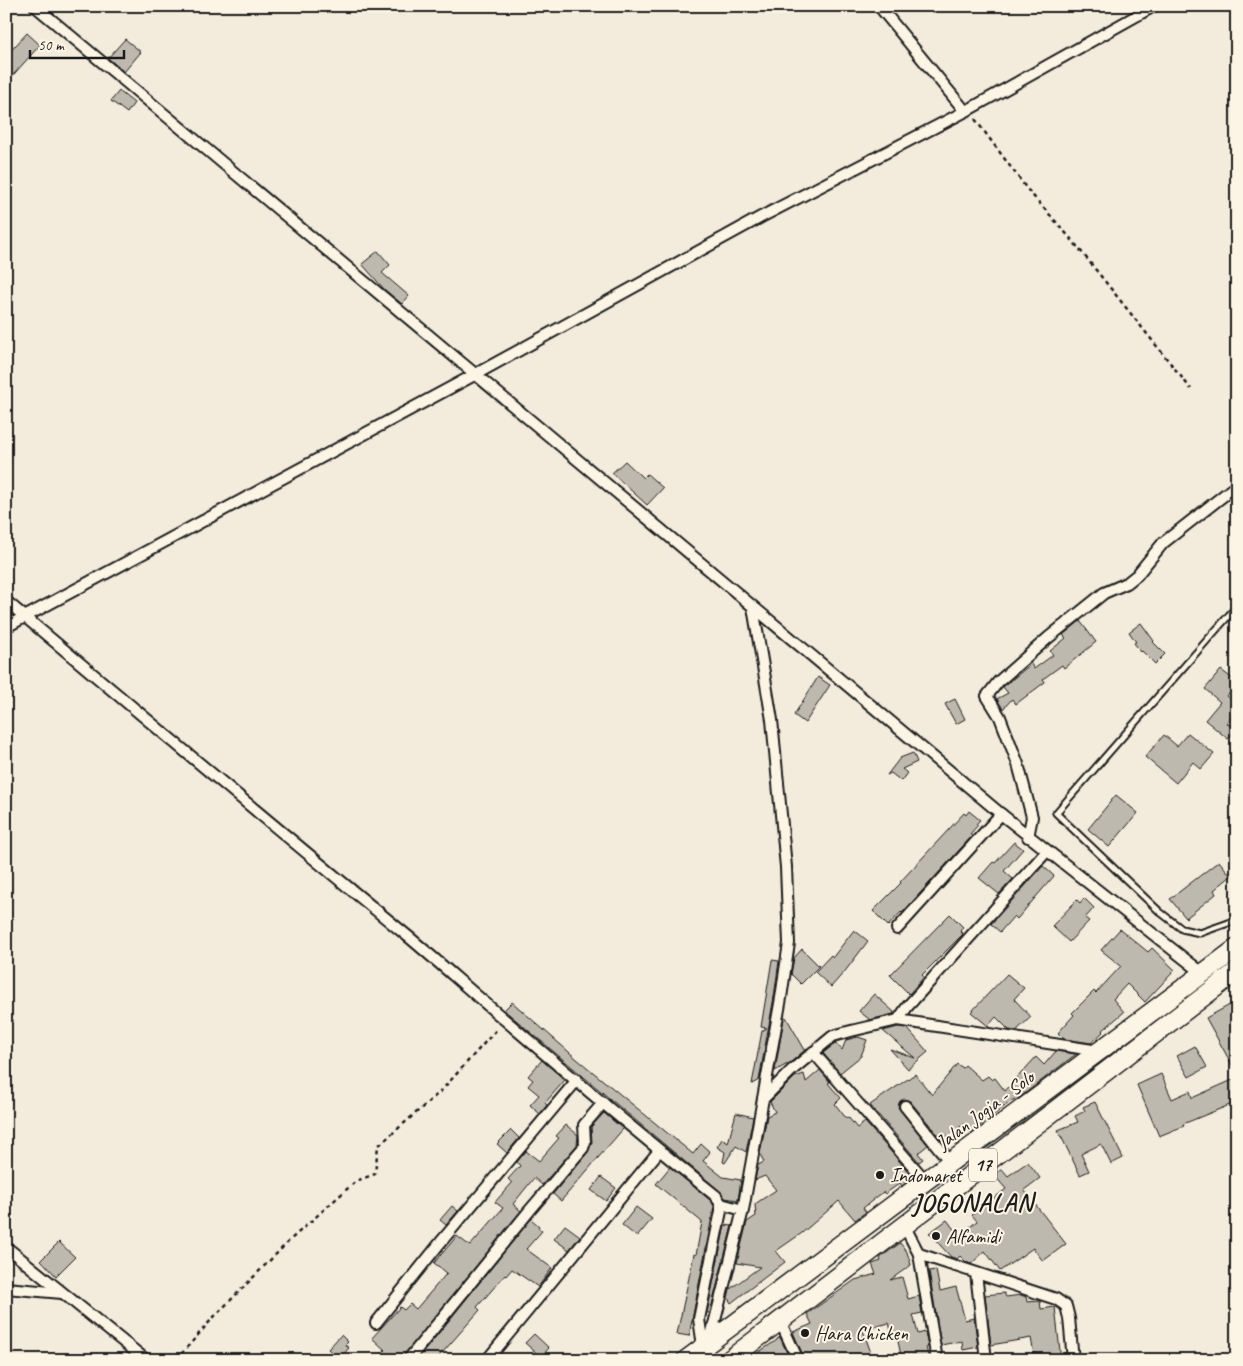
<svg xmlns="http://www.w3.org/2000/svg" width="1243" height="1366" viewBox="0 0 1243 1366" font-family="Caveat,sans-serif">
<rect width="100%" height="100%" fill="#f3ecdd"/>
<filter id="ink" filterUnits="userSpaceOnUse"><feTurbulence type="fractalNoise" baseFrequency=".02" numOctaves="2"/><feDisplacementMap in="SourceGraphic" scale="10" xChannelSelector="R" yChannelSelector="G"/><feConvolveMatrix kernelMatrix="1 2 1 2 8 2 1 2 1" color-interpolation-filters="sRGB"/></filter>
<g filter="url(#ink)">
<g fill="#beb9ae" stroke="#1c1c1c">
<path d="M27,33L40,45L6,83V56Z"/>
<path d="M125,39L141,52L124,72L108,58Z"/>
<path d="M119,91L134,103L127,113L111,101Z"/>
<path d="M378,251L390,265L382,273L409,296L402,304L385,290L362,264Z"/>
<path d="M625,461L643,478L647,474L663,488L647,505L612,473Z"/>
<path d="M1080,621L1096,642L1064,668L1062,665L1043,679L1045,682L1016,704L1012,699L1003,709L997,699L1008,693L1003,687L1031,664L1034,669L1053,655L1050,651L1066,638L1063,635Z"/>
<path d="M1141,623L1154,641L1153,642L1165,654L1155,664L1142,651L1141,652L1134,643L1136,642L1129,632Z"/>
<path d="M1221,670L1237,682V685L1227,696L1237,704V711L1227,723L1236,730L1228,739L1205,720L1220,702L1205,689Z"/>
<path d="M818,677L830,685L805,723L794,715Z"/>
<path d="M955,699L965,719L956,724L945,704Z"/>
<path d="M1188,733L1214,754L1201,769L1193,762L1176,783L1145,757L1164,735L1177,746Z"/>
<path d="M913,753L917,762L902,769L907,773L901,781L891,773L887,775L900,758Z"/>
<path d="M1116,795L1138,813L1109,847L1088,829Z"/>
<path d="M969,811L980,820L976,824L978,825L970,834L972,836L902,913L901,912L888,926L873,911L901,883L900,882L964,813L966,815Z"/>
<path d="M1014,842L1023,849L1004,871L1013,879L999,894L979,878L993,862L995,863Z"/>
<path d="M1219,861L1231,876L1214,890L1216,894L1186,918L1170,899Z"/>
<path d="M1043,866L1054,876L1017,919L1014,916L1000,932L991,924Z"/>
<path d="M1084,898L1094,908L1085,918L1089,921L1069,942L1052,926L1077,900L1080,903Z"/>
<path d="M950,914L963,927L960,931L963,934L922,975L924,977L909,994L890,975Z"/>
<path d="M1120,929L1148,952L1152,948L1175,970L1145,1002L1127,984L1113,999L1124,1012L1102,1031L1103,1032L1091,1043L1064,1039L1058,1033L1074,1015L1072,1013L1094,991L1096,993L1121,966L1101,950Z"/>
<path d="M854,930L868,941L846,970L831,987L815,972L831,955L833,957Z"/>
<path d="M802,949L819,966L801,984L791,974L794,958Z"/>
<path d="M772,960L779,961L774,997L759,1080L752,1084L762,1031L767,1028L761,1027Z"/>
<path d="M1007,974L1024,988L1014,999L1031,1017L1016,1031L1009,1030L996,1017L988,1026L971,1012Z"/>
<path d="M874,994L894,1012L893,1014L870,1020L859,1011Z"/>
<path d="M1237,1001V1074L1206,1018Z"/>
<path d="M512,1002L577,1059L693,1154L701,1144L710,1152L703,1161L723,1177L741,1180L738,1200L725,1198L720,1191L504,1010Z"/>
<path d="M786,1017L805,1050L791,1062L775,1071L784,1018Z"/>
<path d="M898,1027L907,1028L928,1052L908,1069L890,1049L915,1058L883,1031Z"/>
<path d="M858,1037L867,1040L861,1056L840,1073L823,1053L836,1043L842,1050L846,1040Z"/>
<path d="M1195,1046L1207,1067L1189,1077L1177,1056Z"/>
<path d="M1056,1051L1076,1054L1015,1101L1014,1099L971,1133L964,1124L942,1140L910,1101L904,1099L900,1101L898,1107L900,1110L928,1145L918,1153L923,1159L919,1162L870,1105L915,1074L932,1095L957,1064L963,1068L965,1065L982,1080L988,1076L992,1080L995,1078L1005,1091L1036,1057L1044,1065Z"/>
<path d="M542,1060L565,1080L545,1103L547,1105L540,1114L530,1105L539,1095L528,1086L533,1080L528,1076Z"/>
<path d="M820,1070L830,1082L828,1083L832,1088L841,1098L835,1104L846,1118L848,1117L857,1128L865,1122L913,1177L902,1186L900,1183L885,1194L883,1192L863,1208L866,1212L855,1220L839,1201L802,1233L776,1251L785,1262L731,1303L728,1298L730,1289L760,1267L737,1263L747,1222L756,1216L755,1204L776,1190L765,1176L755,1180L758,1165L764,1162L760,1154L767,1116L775,1112L770,1102L795,1077L804,1074L806,1082Z"/>
<path d="M1161,1074L1172,1099L1190,1091L1192,1098L1237,1078V1102L1183,1124L1184,1126L1159,1136L1137,1085Z"/>
<path d="M1095,1102L1123,1158L1111,1164L1101,1144L1081,1154L1089,1171L1080,1175L1058,1130L1078,1122L1075,1116L1085,1111L1083,1107Z"/>
<path d="M604,1113L623,1129L561,1201L553,1194L588,1152L592,1142L591,1127Z"/>
<path d="M736,1113L753,1117L746,1152L736,1146L725,1163L723,1162L725,1152L717,1147L722,1139L728,1143Z"/>
<path d="M566,1125L578,1135L577,1145L542,1185L534,1178L513,1204L521,1211L403,1356L401,1360H377L385,1350L372,1338L400,1307L404,1310L410,1304L416,1309L447,1273L434,1263L457,1236L470,1246L503,1208L495,1202L512,1183L508,1179L520,1166L517,1162L526,1151L539,1161L559,1138L556,1136Z"/>
<path d="M511,1130L519,1138L507,1153L497,1144Z"/>
<path d="M1028,1162L1040,1178L1024,1190L1066,1244L1043,1261L1033,1248L1000,1271L985,1251L971,1264L966,1262L960,1256L957,1259L951,1257L929,1233L947,1220L959,1236L977,1221L972,1215L1006,1189L994,1175L1002,1169L1008,1176Z"/>
<path d="M670,1167L711,1201L714,1206L689,1336L677,1334L694,1254L696,1255L702,1222L656,1184Z"/>
<path d="M601,1177L616,1188L606,1201L591,1190Z"/>
<path d="M452,1206L458,1211L446,1225L440,1220Z"/>
<path d="M636,1207L652,1219L637,1237L622,1225Z"/>
<path d="M531,1219L539,1226L538,1228L542,1231L526,1249L552,1268L538,1287L512,1269L506,1276L505,1275L477,1307L480,1310L436,1360H417Z"/>
<path d="M565,1225L580,1236L569,1250L554,1239Z"/>
<path d="M725,1225L732,1226L710,1313H707Z"/>
<path d="M59,1242L75,1257L56,1276L41,1260Z"/>
<path d="M900,1243L907,1252L911,1265L890,1280L902,1277L908,1299L919,1296L922,1313L913,1315L918,1334L925,1332L928,1347H926L929,1360H902L897,1337L893,1338L889,1323L863,1330L872,1356L860,1360H805L793,1332L812,1324L807,1314L855,1280L876,1274L872,1264L881,1261L880,1258Z"/>
<path d="M936,1270L940,1291L956,1287L965,1320L974,1318L978,1347L963,1350L962,1341L941,1345L929,1271Z"/>
<path d="M1004,1293L1006,1297L1021,1295L1026,1297L1027,1302L1040,1301L1041,1309L1055,1307L1061,1360H1035L1031,1338L991,1345L985,1295Z"/>
<path d="M534,1334L549,1348L541,1357L525,1343Z"/>
<path d="M341,1335L348,1342L345,1345L349,1348L339,1359L328,1349Z"/>
<path d="M780,1337L790,1360H747L777,1340V1339Z"/>
</g>
<g fill="none" stroke-linecap="round" stroke-linejoin="round">
<defs>
<path id="service" d="M1237,606L1056,813L1160,912L1182,929L1200,933L1237,920"/>
<g id="minor">
<path d="M35,6L1001,814L1205,975"/>
<path d="M879,6L965,111"/>
<path d="M6,601C141,714 274,827 410,938C442,965 473,993 505,1020C575,1080 645,1139 716,1196L721,1204V1211L699,1319L703,1346L712,1360"/>
<path d="M6,627L476,374L761,217L968,110L1154,6"/>
<path d="M1028,837L1032,817L1018,764L1000,717L987,696L998,682L1048,638L1104,593L1127,583L1137,575L1163,543L1237,485"/>
<path d="M897,929L1001,814"/>
<path d="M898,1020L907,1007L1047,851"/>
<path d="M813,1052L926,1181"/>
<path d="M763,1099L792,1070L833,1036L851,1031L898,1020L1099,1051"/>
<path d="M905,1106L951,1163"/>
<path d="M721,1204L743,1210"/>
<path d="M904,1225L919,1254L937,1360"/>
<path d="M6,1247L146,1360"/>
<path d="M919,1254L1056,1299L1066,1306L1069,1318L1073,1360"/>
<path d="M976,1273L986,1360"/>
<path d="M6,1288L62,1293"/>
<path d="M780,1321L798,1360"/>
<path d="M376,1323L440,1243L577,1080"/>
<path d="M710,1340L743,1210L781,998L789,943L786,867L772,720L753,607"/>
<path d="M408,1360L530,1210L583,1148L585,1142L584,1125L603,1103"/>
<path d="M487,1360L659,1151"/>
</g>
<g id="trunk">
<path d="M686,1360L1237,948"/>
<path d="M729,1360L1237,971"/>
</g>
</defs>
<use href="#service" stroke="#1c1c1c" stroke-width="9"/>
<use href="#minor" stroke="#1c1c1c" stroke-width="14"/>
<use href="#trunk" stroke="#1c1c1c" stroke-width="21"/>
<g stroke="#1c1c1c" stroke-width="2.5" stroke-dasharray="4 4" stroke-linecap="butt">
<path d="M975,119L1027,189L1072,240L1191,389"/>
<path d="M176,1360L212,1319L290,1240L356,1181L375,1174L378,1146L441,1091L498,1028"/>
</g>
<use href="#service" stroke="#fcf5e5" stroke-width="5"/>
<use href="#minor" stroke="#fcf5e5" stroke-width="10"/>
<use href="#trunk" stroke="#fcf5e5" stroke-width="18"/>
</g>
</g>
<g fill="#1c1c1c" stroke="#fcf5e5" stroke-width="2">
<circle cx="880" cy="1175" r="5"/>
<circle cx="936" cy="1236" r="5"/>
<circle cx="805" cy="1333" r="5"/>
</g>
<g text-anchor="middle" dominant-baseline="central" stroke-width="4" stroke-linejoin="round" paint-order="stroke">
<rect fill="#fcf5e5" stroke="#5f5d58" stroke-width="1" x="969" y="1148.5" width="28" height="33" rx="4"/>
<g font-size="19" font-weight="bold" fill="#1c1c1c">
<text x="983" y="1165">17</text>
</g>
<g font-size="20" fill="#1c1c1c" stroke="#fcf5e5">
<text transform="translate(985 1110) rotate(-37)">Jalan Jogja - Solo</text>
</g>
<g font-size="20" fill="#1c1c1c" stroke="#fcf5e5" text-anchor="start">
<text x="890" y="1175">Indomaret</text>
<text x="946" y="1236">Alfamidi</text>
<text x="815" y="1333">Hara Chicken</text>
</g>
<g font-size="25" font-weight="bold" letter-spacing="1" fill="#1c1c1c" stroke="#fcf5e5">
<text x="973" y="1203">JOGONALAN</text>
</g>
</g>
<rect width="1243" height="1366" fill="none" stroke="#fcf5e5" stroke-width="25"/>
<rect x="12" y="12" width="1218" height="1341" fill="none" stroke="#1c1c1c" stroke-width="2" filter="url(#ink)"/>
<path d="M30 50v8h94v-8" fill="none" stroke="#1c1c1c" stroke-width="2.5"/>
<text x="38" y="50" font-size="15" fill="#1c1c1c" stroke="#fcf5e5" stroke-width="4" paint-order="stroke">50 m</text>
</svg>
